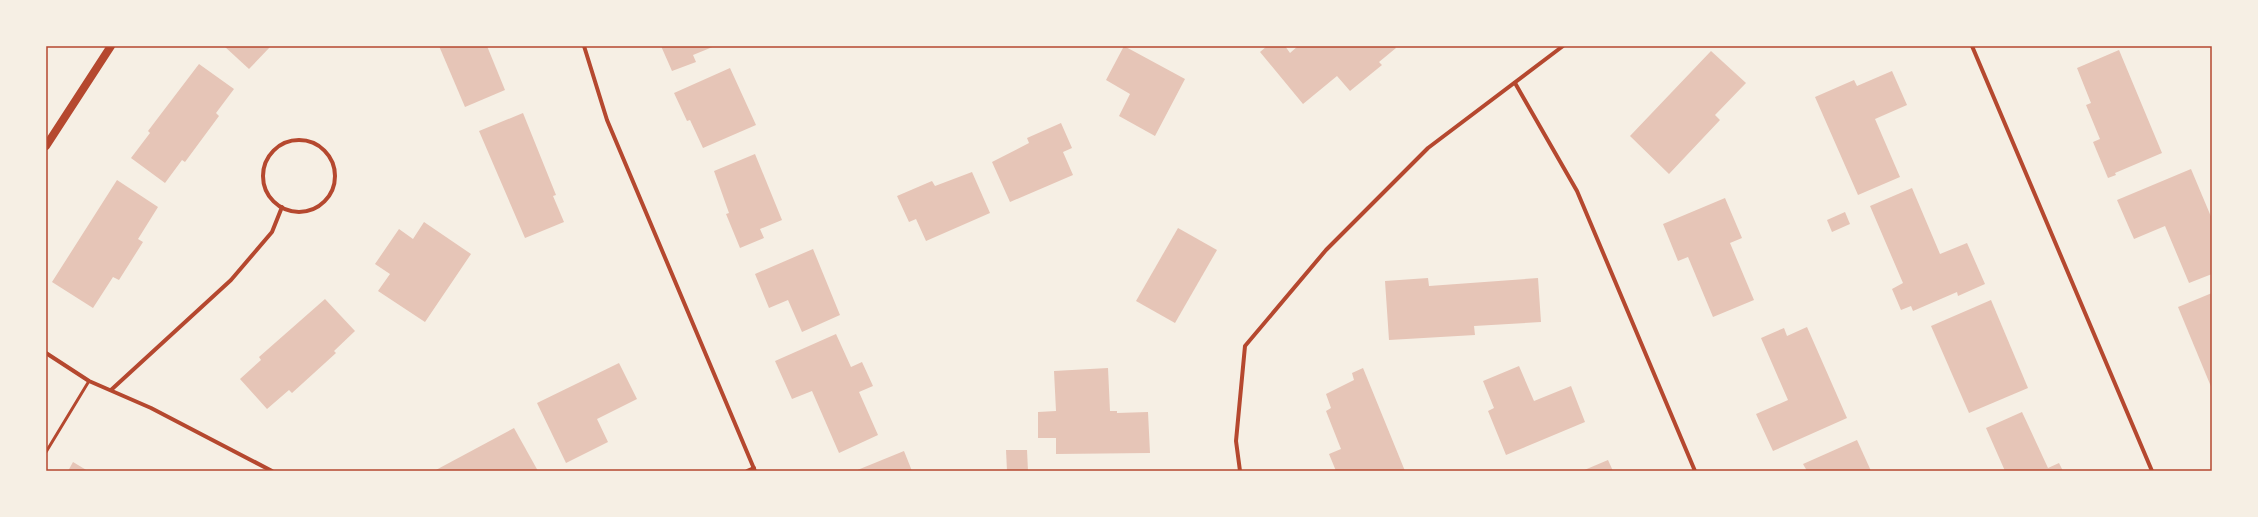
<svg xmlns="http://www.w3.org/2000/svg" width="2258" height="517" viewBox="0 0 2258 517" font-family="Roboto,sans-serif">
<rect width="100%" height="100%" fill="#f6efe4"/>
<g fill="#e6c5b7">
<path d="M224,46H271L249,69Z"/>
<path d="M439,46H487L505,90L465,107Z"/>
<path d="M661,46H715L693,55L696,62L672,71Z"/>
<path d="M1124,46L1185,79L1155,136L1119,116L1130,94L1106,80Z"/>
<path d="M1267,46H1285L1290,53L1298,46H1394L1396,48L1379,62L1382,65L1350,91L1337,76L1303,104L1260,52Z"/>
<path d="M2119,50L2162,153L2115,173L2116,175L2108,178L2093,142L2100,139L2086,105L2091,103L2077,68Z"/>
<path d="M1711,51L1746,83L1715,115L1720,120L1669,174L1630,136Z"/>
<path d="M199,64L234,89L216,113L219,116L185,162L182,160L165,183L131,158L150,133L148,131Z"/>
<path d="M730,68L756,125L703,148L690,120L687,121L674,93Z"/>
<path d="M1892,71L1907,105L1875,119L1900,177L1858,195L1815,97L1854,80L1857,86Z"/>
<path d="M523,113L556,195L553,196L564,222L525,238L479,131Z"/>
<path d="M1061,123L1072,148L1063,152L1073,175L1010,202L992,162L1029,143L1027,138Z"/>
<path d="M755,154L782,220L760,229L764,238L740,248L726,214L729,213L714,171Z"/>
<path d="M2191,169L2212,219V274L2189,283L2165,226L2134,239L2117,200Z"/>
<path d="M972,172L990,213L926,241L916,219L909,222L897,196L932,181L935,186Z"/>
<path d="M117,180L158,207L138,239L143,242L119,280L113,277L93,308L52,282Z"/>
<path d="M1912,188L1940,254L1967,243L1985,284L1958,296L1957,292L1913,311L1911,306L1901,310L1892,289L1903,283L1870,206Z"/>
<path d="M1725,198L1742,238L1730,243L1754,300L1713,317L1688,257L1678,261L1663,224Z"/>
<path d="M1845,212L1850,224L1832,232L1827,220Z"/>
<path d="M424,222L471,254L425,322L378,291L390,274L375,264L399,229L413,239Z"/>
<path d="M1178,228L1217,250L1175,323L1136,301Z"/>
<path d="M813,249L840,315L802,332L788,300L769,308L755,274Z"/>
<path d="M1428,278L1429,286L1538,278L1541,322L1474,326L1475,335L1389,340L1385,281Z"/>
<path d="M2212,293V389L2178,307Z"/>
<path d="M325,299L355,331L334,351L336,353L292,393L289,390L267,409L240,379L261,360L259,357Z"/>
<path d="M1991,300L2028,388L1969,413L1931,326Z"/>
<path d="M1807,327L1847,418L1773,451L1756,414L1788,400L1761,338L1784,328L1787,336Z"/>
<path d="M836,334L851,367L862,362L873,386L859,392L878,435L839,453L812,391L792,399L775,361Z"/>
<path d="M619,363L637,399L597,419L608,442L566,463L537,403Z"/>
<path d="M1519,366L1534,401L1571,386L1585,422L1506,455L1488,411L1494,408L1483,381Z"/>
<path d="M1108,368L1110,411H1117V413L1148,412L1150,453L1056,454V438H1038V412L1056,411L1054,371Z"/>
<path d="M1363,368L1405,471H1336L1329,454L1341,449L1326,411L1331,408L1326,394L1354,380L1352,373Z"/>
<path d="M2022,412L2048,468L2059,463L2063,471H2005L1986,428Z"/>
<path d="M514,428L538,471H434Z"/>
<path d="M1857,440L1871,471H1807L1803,464Z"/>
<path d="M1006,450H1027L1028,471H1007Z"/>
<path d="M904,451L912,471H855Z"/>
<path d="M1608,460L1613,471H1582Z"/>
<path d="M73,462L88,471H68Z"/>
</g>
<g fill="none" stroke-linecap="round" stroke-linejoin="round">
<path stroke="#b5482f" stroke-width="3" d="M46,452L89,381"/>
<g stroke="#b5482f" stroke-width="4">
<path d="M584,46L607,120L755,471"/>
<path d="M1972,46L2152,471"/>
<path d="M1515,83L1577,191L1695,471"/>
<circle cx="299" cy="176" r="36"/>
<path d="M46,353L89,381L151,408L272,471"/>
<path d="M111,390L231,280L272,232L282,207"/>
<path d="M747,471L754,468"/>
<path d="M1240,471L1236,441L1245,346L1326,250L1428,148L1563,46"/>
</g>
<path stroke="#b5482f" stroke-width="8" d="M46,146L111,46"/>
</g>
<rect width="2258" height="517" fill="none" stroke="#f6efe4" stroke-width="94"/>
<rect x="47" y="47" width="2164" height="423" fill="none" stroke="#b5482f" stroke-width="1.5"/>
</svg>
